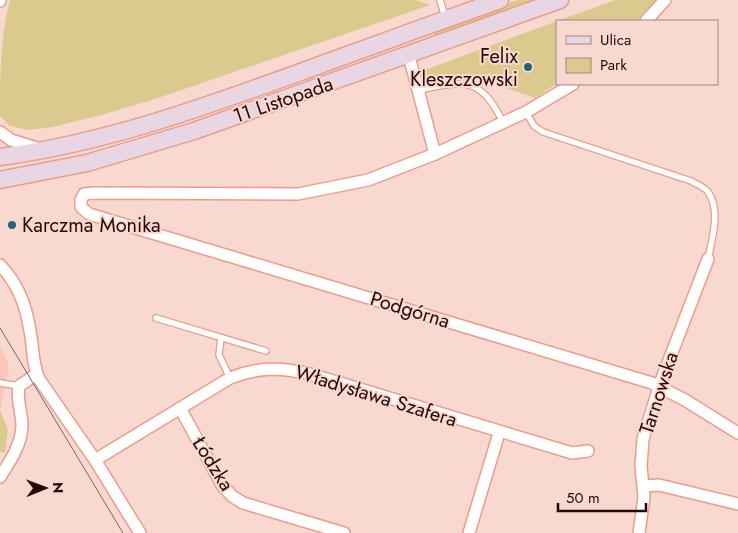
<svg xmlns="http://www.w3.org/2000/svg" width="738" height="533" viewBox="0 0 738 533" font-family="Jost,sans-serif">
<rect width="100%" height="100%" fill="#f9d8cf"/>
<path fill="#fbc6b8" d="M0,348L6,357L9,369L0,410Z"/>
<g fill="#daca8d">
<path d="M10,0H415L430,5L158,98L105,114L52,127L29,130L10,126L0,116C0,77 0,37 10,0Z"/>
<path d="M517,0H542L436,38L433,30Z"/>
<path d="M616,0H656L636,21H557Z"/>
<path d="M557,21V83L535,98L467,74L427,79L425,70Z"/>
<path d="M0,410L8,429L5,453L0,452Z"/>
</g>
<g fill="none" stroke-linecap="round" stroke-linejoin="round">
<defs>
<g id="service">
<path d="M440,0L445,17"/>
<path d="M419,90C466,80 480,77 503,122"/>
<path d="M526,112L534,126L543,132L691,181C696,184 705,187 708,192C721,209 712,240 708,259"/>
<path d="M156,318L266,351"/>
<path d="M221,338L219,355L230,378"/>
<path d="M0,383L19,386"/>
</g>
<g id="minor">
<path d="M0,1V0"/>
<path d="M646,21L665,0"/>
<path d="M409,56L435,154"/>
<path d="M573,84L526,112L435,154L368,180L298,194L93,193L84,194L81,200V207L89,214L652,383L685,400L738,433"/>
<path d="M0,132L11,140L40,149"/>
<path d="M0,265C22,288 28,313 32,344C33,356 34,368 39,379L95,460L140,533"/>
<path d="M180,408L222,485L232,496L243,503L344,533"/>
<path d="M95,460L230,378C258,367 281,367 310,374L572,453L588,451"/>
<path d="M0,477C10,461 21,446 22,426C22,412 16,400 19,386L37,374"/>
<path d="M644,486L659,485L738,504"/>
<path d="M469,533L499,433"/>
<path d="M639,533L644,497L641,466L643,439L661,381L708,259"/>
</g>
<g id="secondary">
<path d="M0,157C106,143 207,106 306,70C371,46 435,23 500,0"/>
<path d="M0,180L87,163L194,131L560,0"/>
</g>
</defs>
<use href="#service" stroke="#ea9d88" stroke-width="8"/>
<use href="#minor" stroke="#ea9d88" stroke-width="14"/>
<use href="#secondary" stroke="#ea9d88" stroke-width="19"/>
<use href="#service" stroke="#fff" stroke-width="5.5"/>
<use href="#minor" stroke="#fff" stroke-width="11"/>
<use href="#secondary" stroke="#e8d6e4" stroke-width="16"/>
<path stroke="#81625c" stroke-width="1" d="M0,328L123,533"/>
</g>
<g fill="#206776" stroke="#f9d8cf" stroke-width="2">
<circle cx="528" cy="67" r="5"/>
<circle cx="12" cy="225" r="5"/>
</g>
<g text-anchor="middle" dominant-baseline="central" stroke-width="4" stroke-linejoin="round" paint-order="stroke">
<g font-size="20" fill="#250904" stroke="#f9d8cf" text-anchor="end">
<text x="518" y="56">Felix<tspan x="518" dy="23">Kleszczowski</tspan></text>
<text x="22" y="225" text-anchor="start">Karczma Monika</text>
</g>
<g font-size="20" fill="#250904" stroke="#f9d8cf">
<text transform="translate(283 100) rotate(-19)">11 Listopada</text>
<text transform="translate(410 310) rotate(17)">Podgórna</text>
<text transform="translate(659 393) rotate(-72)">Tarnowska</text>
<text transform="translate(376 396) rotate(17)">Władysława Szafera</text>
<text transform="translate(213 464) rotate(58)">Łódzka</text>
</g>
</g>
<rect x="556" y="20" width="162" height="65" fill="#f9d8cf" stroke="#a4857e"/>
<rect x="566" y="36" width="25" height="8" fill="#e8d6e4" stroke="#a4857e"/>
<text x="600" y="45" font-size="15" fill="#250904">Ulica</text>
<rect x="566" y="58" width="25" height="15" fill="#daca8d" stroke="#a4857e"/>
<text x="600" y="70" font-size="15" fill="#250904">Park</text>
<g transform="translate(45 488) rotate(89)" stroke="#f9d8cf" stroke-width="4" paint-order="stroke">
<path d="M0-4L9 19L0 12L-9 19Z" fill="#250904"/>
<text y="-8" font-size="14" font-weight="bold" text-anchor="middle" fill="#250904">N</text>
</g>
<path d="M558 503v8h88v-8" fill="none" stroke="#250904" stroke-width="2.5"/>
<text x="566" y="503" font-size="15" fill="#250904" stroke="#f9d8cf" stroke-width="4" paint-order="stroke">50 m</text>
</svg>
